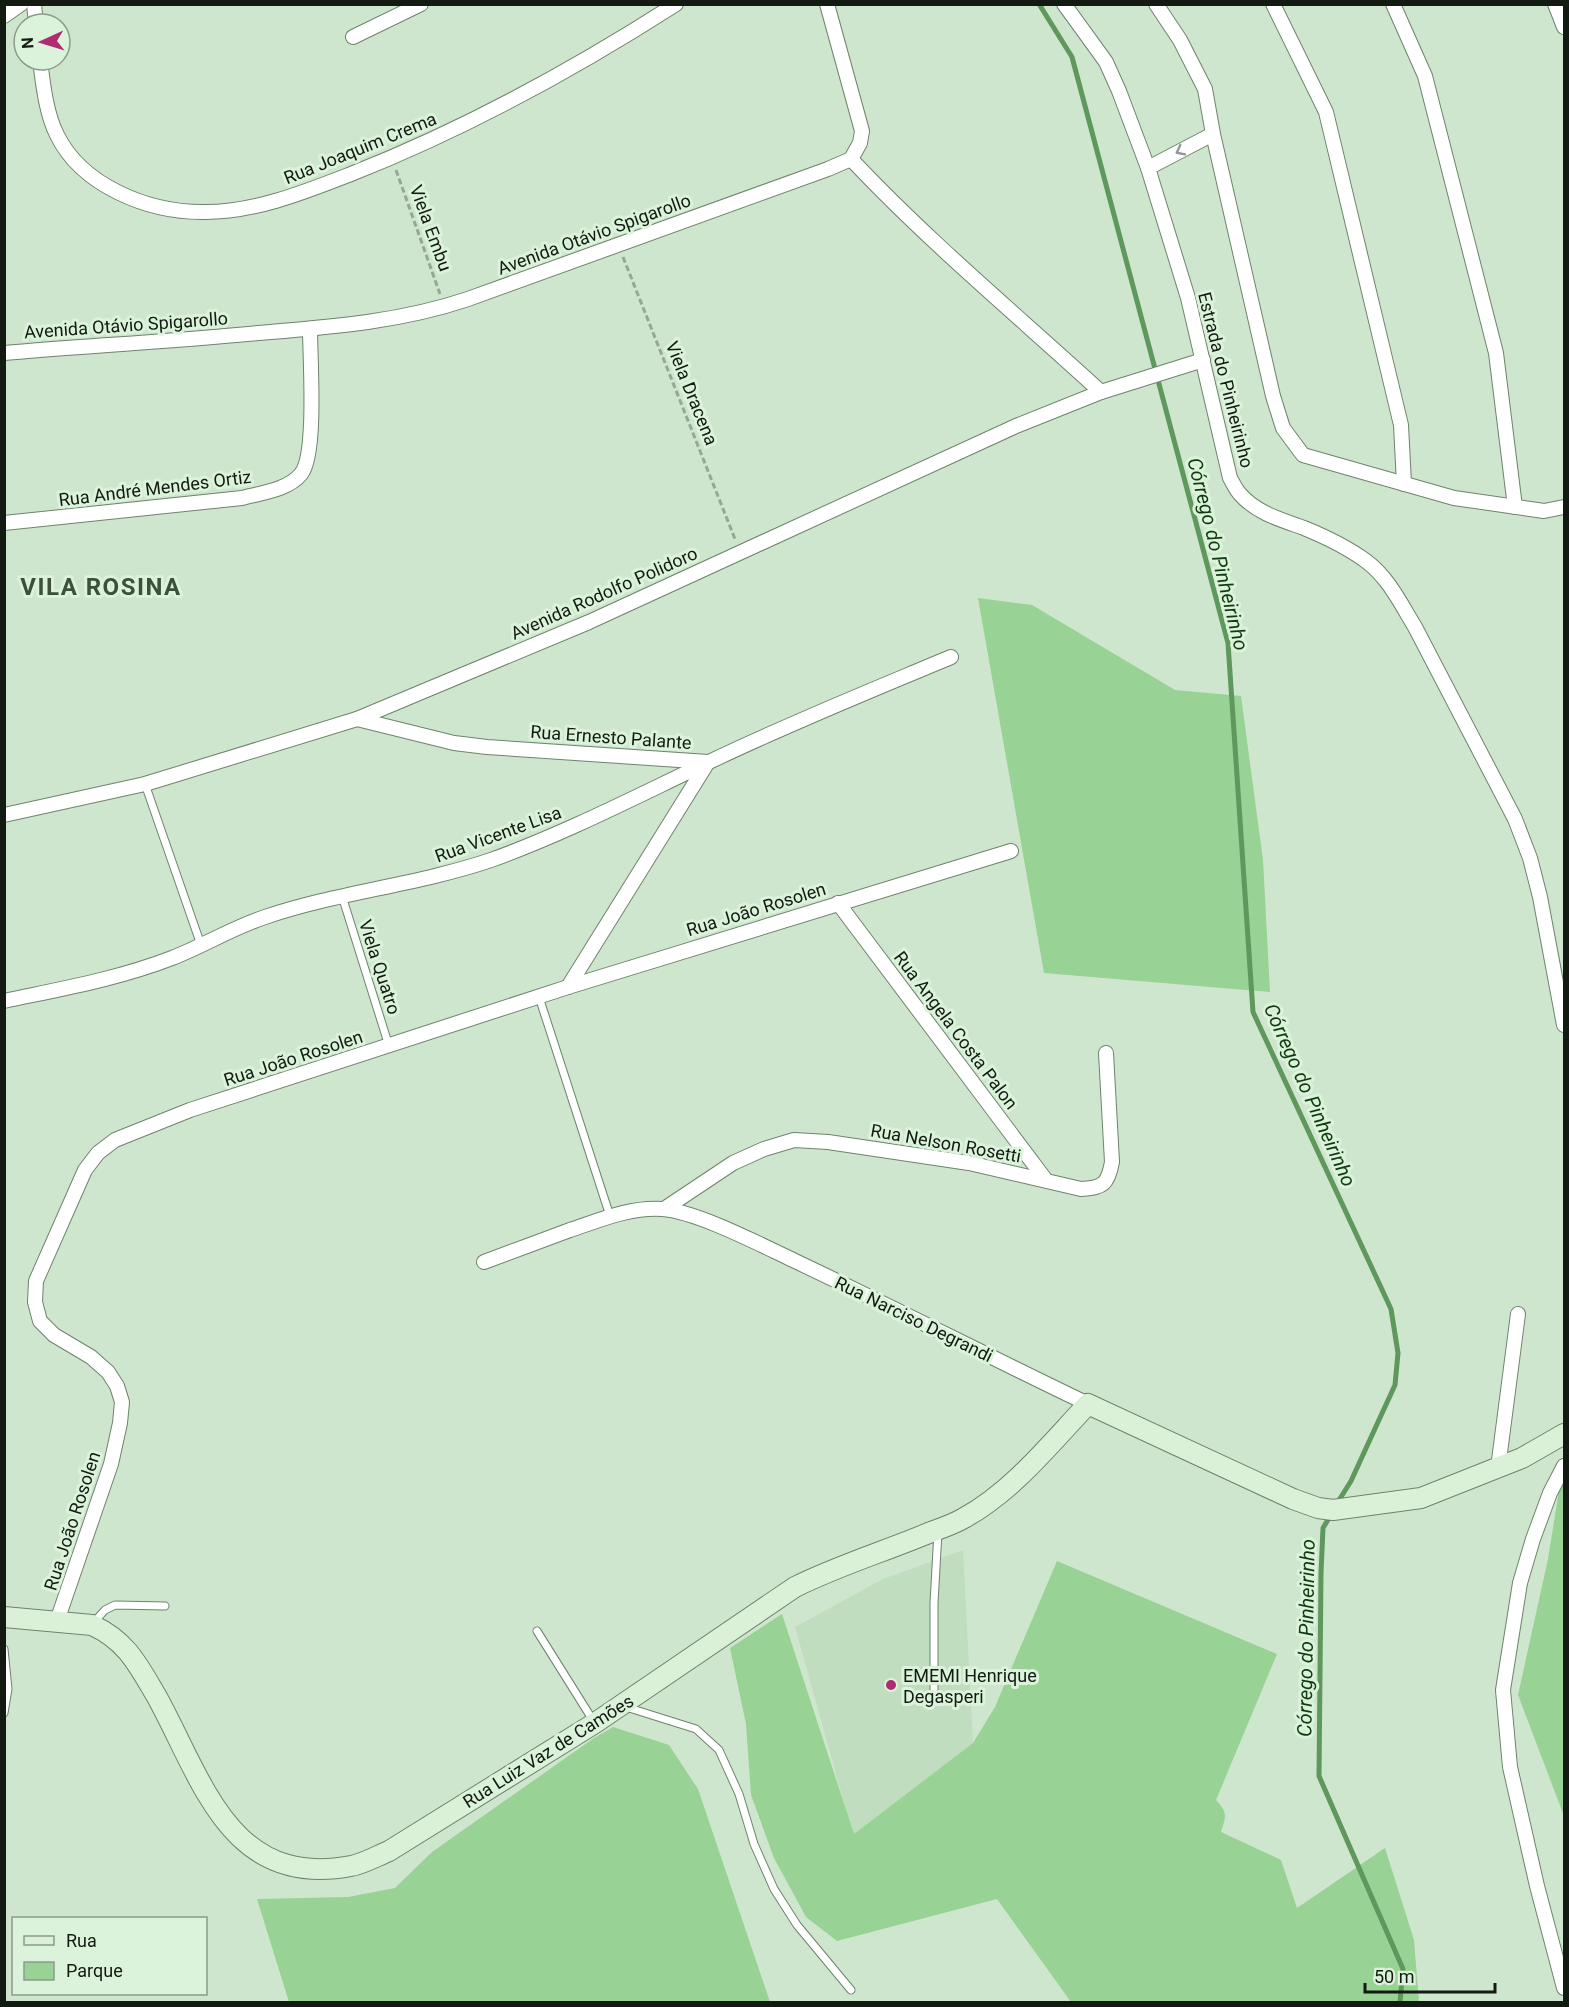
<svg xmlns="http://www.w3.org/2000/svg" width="1569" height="2007" viewBox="0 0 1569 2007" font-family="Roboto,sans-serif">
<rect width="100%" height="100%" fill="#cfe6ce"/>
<path fill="#c1ddbf" d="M963,1550L973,1743L853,1835L795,1627L883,1579Z"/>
<g fill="#98d294">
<path d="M978,598L1032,605L1175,690L1241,696L1263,860L1270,992L1044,973Z"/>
<path d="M1564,1470V1816L1518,1695L1548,1559L1562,1472Z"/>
<path d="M1057,1561L1277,1654L1216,1800C1228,1813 1226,1816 1221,1832L1281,1860L1297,1908L1385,1848L1414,1940L1419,2002H1071L997,1899L837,1941L806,1917L774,1858L751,1795L746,1724L730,1648L782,1614L854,1834L973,1743L995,1707Z"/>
<path d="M613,1727L669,1745L698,1789L770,2002H289L257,1899L348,1897L395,1888L432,1852L594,1738Z"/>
</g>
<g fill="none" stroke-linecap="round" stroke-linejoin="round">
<g stroke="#5f985d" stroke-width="5">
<path d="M1039,4L1072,57L1228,643L1253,1012L1391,1309L1398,1353L1395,1385L1351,1481L1336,1505"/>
<path d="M1332,1513L1323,1528L1321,1573L1319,1776L1403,1969L1400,2002"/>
</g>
<defs>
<g id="lane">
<path d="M145,784L201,945"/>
<path d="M342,896L389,1046"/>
<path d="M539,997L610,1216"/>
<path d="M94,1622L105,1610L115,1605L165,1606"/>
<path d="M537,1631L594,1722"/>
<path d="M4,1649L8,1689L4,1713"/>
<path d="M934,1700V1603L938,1532"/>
<path d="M626,1707L696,1729L719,1750L739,1794L754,1844L774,1889L797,1925L851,1990"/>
</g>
<g id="street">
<path d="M34,4L36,24"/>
<path d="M827,4L862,131L860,143L851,159"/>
<path d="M1064,4L1106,62L1119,91L1148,168L1188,298L1230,478C1233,483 1236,490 1240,494C1256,513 1282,520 1304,528C1326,537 1347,547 1366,561C1388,577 1401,604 1415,627L1515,819L1530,858L1540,897L1564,1025"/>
<path d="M1156,4L1180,40L1205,89L1213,134L1273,396L1283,428L1303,455L1454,498L1544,511L1564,507"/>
<path d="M1273,4L1326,112L1401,425L1404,484"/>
<path d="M1393,4L1425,76L1496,353L1515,507"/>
<path d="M1555,4L1564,27"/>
<path d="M4,16L21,4"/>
<path d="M353,37L421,4"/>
<path d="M40,60C43,84 46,113 57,135C82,186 148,212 202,212C253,213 305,192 351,174C465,129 573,70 676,4"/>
<path d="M851,159C929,242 1017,315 1101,392"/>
<path d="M1148,168L1213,134"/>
<path d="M4,353C89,346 174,341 258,333C330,327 400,322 468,299L828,169L851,159"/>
<path d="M4,523L242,498C261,493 288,490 301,474C317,455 310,358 310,329"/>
<path d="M357,719L454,743L487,747L708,762L568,987"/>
<path d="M4,815L145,784L357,719L589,622L1016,426L1101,392L1203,360"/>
<path d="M838,903L1045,1179"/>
<path d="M4,1001C60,989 118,979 172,958C203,946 232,928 265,917C339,892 417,885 491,860C566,833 637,796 709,762C788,724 870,691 951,657"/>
<path d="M664,1209L733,1163L764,1149L794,1140L828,1142L969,1163L1081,1189C1103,1188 1108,1184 1112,1162L1106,1053"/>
<path d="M484,1262C513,1251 541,1241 570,1230C600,1220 630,1207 662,1209C696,1211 761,1245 793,1260C892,1307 990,1357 1088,1404"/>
<path d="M1564,1466L1550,1493L1533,1539L1520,1583L1503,1690L1510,1767L1537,1886L1564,1988"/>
<path d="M1498,1468L1518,1314"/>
<path d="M57,1621L111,1464L120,1423L122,1402L117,1386L108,1372L91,1357L54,1335L40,1321L35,1302L36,1281L85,1170L98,1153L115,1140L190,1110L568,987L1011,851"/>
</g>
<path id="secondary" d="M4,1617L92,1625C127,1641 138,1665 157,1697C203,1781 230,1889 351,1866C363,1864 377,1856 389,1851L595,1723L795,1587C839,1565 886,1551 931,1532C942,1528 954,1524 964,1518C1013,1491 1050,1444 1088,1404L1293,1499L1318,1508L1333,1510L1421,1498L1522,1458L1564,1434"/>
</defs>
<use href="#lane" stroke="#6e836d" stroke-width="9"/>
<use href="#street" stroke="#6e836d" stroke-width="16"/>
<use href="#secondary" stroke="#6e836d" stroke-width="22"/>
<g stroke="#96a895" stroke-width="3" stroke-dasharray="6 3" stroke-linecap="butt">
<path d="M396,170L440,294"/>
<path d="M623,257L735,539"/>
</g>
<use href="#lane" stroke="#fff" stroke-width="7"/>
<use href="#street" stroke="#fff" stroke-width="14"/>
<use href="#secondary" stroke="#daf1d8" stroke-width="20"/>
</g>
<defs><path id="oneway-chevron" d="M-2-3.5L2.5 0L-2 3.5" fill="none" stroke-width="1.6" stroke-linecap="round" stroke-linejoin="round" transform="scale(1.5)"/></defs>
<use stroke="#949894" href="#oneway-chevron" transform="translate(1180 151) rotate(153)"/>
<circle fill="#b02b71" stroke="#dcf3db" stroke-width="2" cx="891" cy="1685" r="6"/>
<g text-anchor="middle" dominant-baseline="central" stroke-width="6" stroke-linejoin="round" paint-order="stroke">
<g font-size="18" fill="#121a12" stroke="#dcf3db">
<text transform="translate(360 148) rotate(-22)">Rua Joaquim Crema</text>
<text transform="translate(431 228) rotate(70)">Viela Embu</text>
<text transform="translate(594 234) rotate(-20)">Avenida Otávio Spigarollo</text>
<text transform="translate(126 325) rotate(-4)">Avenida Otávio Spigarollo</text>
<text transform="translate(1226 380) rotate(76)">Estrada do Pinheirinho</text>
<text transform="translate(692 393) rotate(68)">Viela Dracena</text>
<text transform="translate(155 488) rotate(-7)">Rua André Mendes Ortiz</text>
<text transform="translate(604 593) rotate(-24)">Avenida Rodolfo Polidoro</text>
<text transform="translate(611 737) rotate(4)">Rua Ernesto Palante</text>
<text transform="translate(498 834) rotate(-20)">Rua Vicente Lisa</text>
<text transform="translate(756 909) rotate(-17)">Rua João Rosolen</text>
<text transform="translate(380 967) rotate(72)">Viela Quatro</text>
<text transform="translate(956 1030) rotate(53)">Rua Angela Costa Palon</text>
<text transform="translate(293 1058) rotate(-18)">Rua João Rosolen</text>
<text transform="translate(946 1143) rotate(10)">Rua Nelson Rosetti</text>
<text transform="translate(914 1319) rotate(26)">Rua Narciso Degrandi</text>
<text transform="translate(72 1521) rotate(-72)">Rua João Rosolen</text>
<text transform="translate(548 1751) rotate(-32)">Rua Luiz Vaz de Camões</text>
</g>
<g font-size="18" fill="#121a12" stroke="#dcf3db" text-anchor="start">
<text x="903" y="1675">EMEMI Henrique<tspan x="903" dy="21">Degasperi</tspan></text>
</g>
<g font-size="20" font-style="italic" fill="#123a11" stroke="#dcf3db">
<text transform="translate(1218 554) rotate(76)">Córrego do Pinheirinho</text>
<text transform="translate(1310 1095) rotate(66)">Córrego do Pinheirinho</text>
<text transform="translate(1306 1638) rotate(-89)">Córrego do Pinheirinho</text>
</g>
<g font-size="24" font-weight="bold" letter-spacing="1.5" fill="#3d503c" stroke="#dcf3db">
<text x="101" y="587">VILA ROSINA</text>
</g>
</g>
<rect width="1569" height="2007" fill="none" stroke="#121a12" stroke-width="12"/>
<rect x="12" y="1917" width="195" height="78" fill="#dcf3db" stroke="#8b9c8b" stroke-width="1.5"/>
<rect x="24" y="1936" width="30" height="9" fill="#daf1d8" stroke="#8b9c8b" stroke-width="1.5"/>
<text x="66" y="1947" font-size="18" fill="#121a12">Rua</text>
<rect x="24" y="1962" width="30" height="18" fill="#98d294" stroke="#8b9c8b" stroke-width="1.5"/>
<text x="66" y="1977" font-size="18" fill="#121a12">Parque</text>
<g transform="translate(42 42) rotate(266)"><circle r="28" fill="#dcf3db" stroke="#8b9c8b" stroke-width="1.5"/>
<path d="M0-4.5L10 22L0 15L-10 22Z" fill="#b02b71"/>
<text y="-9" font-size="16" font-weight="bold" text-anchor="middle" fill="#121a12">N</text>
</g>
<path d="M1365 1983v9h130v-9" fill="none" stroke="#121a12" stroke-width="3"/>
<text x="1374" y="1983" font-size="18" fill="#121a12" stroke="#dcf3db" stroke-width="4.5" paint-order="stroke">50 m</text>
</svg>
